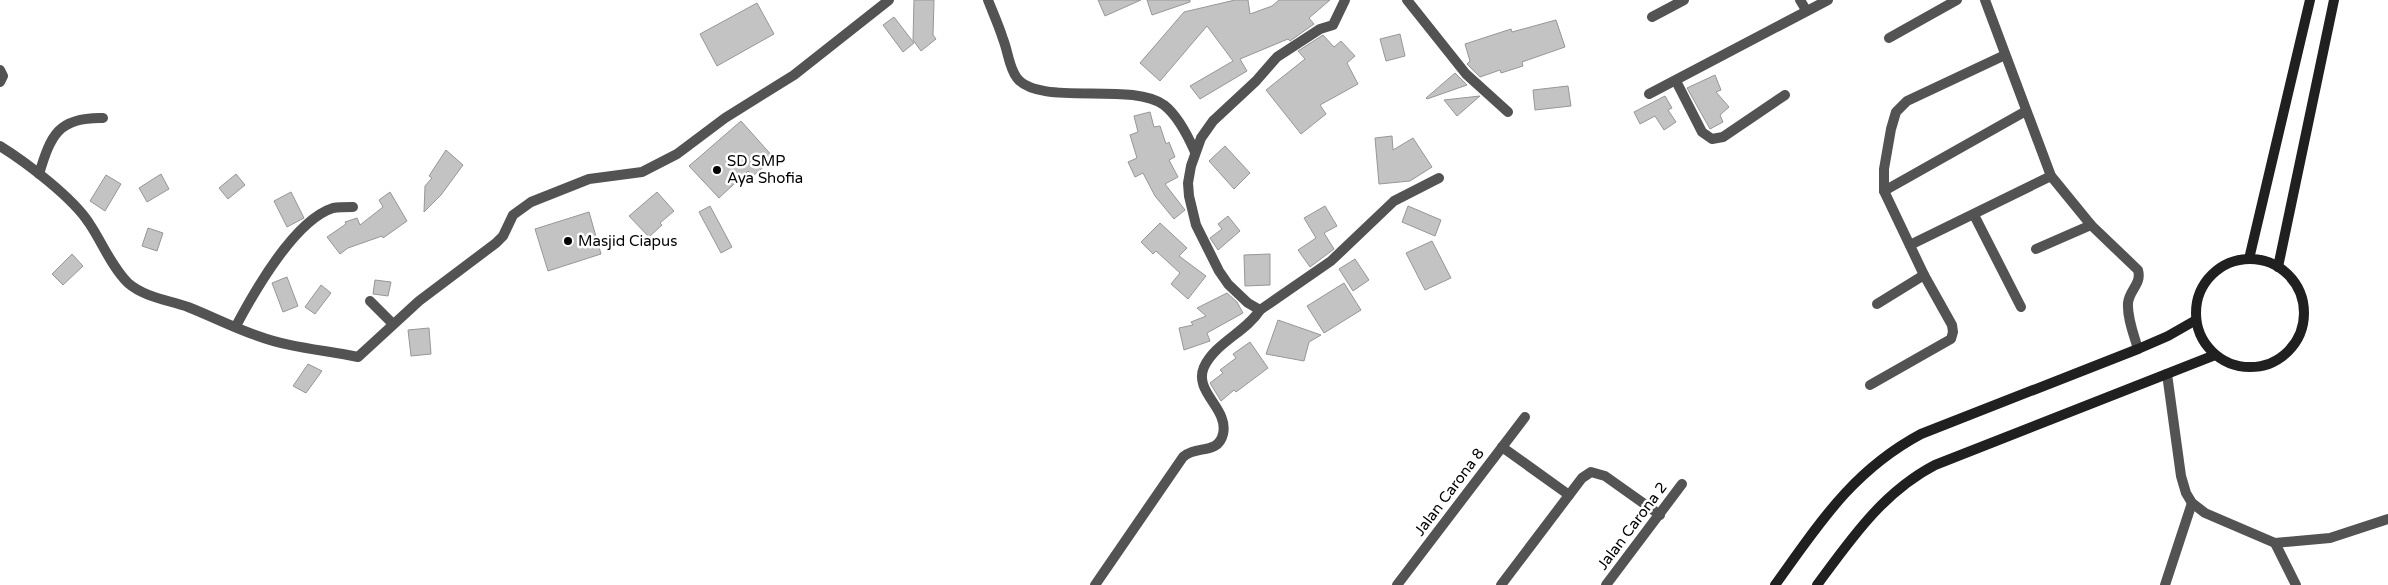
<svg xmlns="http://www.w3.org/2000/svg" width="2388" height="585" viewBox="0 0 2388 585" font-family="'Varela Round',sans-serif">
<rect width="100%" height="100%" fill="#fff"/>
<g fill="#c3c3c3" stroke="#979797">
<path d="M914,0H934L933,35L936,39L921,51L913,40Z"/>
<path d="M1098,0H1141L1105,16Z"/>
<path d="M1147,0H1190V2L1152,15Z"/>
<path d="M1235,0H1248L1250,14L1272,6L1279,0H1330L1309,18L1314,24L1290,41L1288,39L1240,59L1247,71L1200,99L1190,86L1233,61L1207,26L1160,81L1140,63L1184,12Z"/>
<path d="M757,3L774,34L717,66L700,34Z"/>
<path d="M894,17L914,43L903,52L883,25Z"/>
<path d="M1556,20L1565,47L1522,62L1523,66L1501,73L1500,70L1480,77L1467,64L1470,61L1465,44L1511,29L1512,32Z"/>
<path d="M1400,34L1405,56L1386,61L1380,39Z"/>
<path d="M1323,35L1334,47L1341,41L1355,56L1347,63L1358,84L1320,105L1326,114L1301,134L1266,90L1305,59L1298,51Z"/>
<path d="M1455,73L1467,85L1427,99L1426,98Z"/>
<path d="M1715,75L1721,90L1716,92L1729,107L1720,115L1723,122L1710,129L1687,88Z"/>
<path d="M1568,86L1571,106L1535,110L1533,90Z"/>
<path d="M1480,96L1457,116L1444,100Z"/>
<path d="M1665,96L1672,108L1668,110L1676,122L1664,130L1655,116L1640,124L1634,112Z"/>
<path d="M1150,112L1154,127L1160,126L1166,144L1169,142L1175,157L1169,160L1178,177L1165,184L1185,210L1174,219L1155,196L1143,173L1135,177L1128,162L1137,158L1130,135L1138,132L1134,116Z"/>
<path d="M741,121L774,158L753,176L748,171L719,198L689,166Z"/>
<path d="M1392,136L1393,150L1413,138L1432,167L1410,181L1379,184L1375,138Z"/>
<path d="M1225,146L1250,173L1234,189L1209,161Z"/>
<path d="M446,150L463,165L441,195L424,212L425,186L432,178L429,176Z"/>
<path d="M161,174L169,189L147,202L139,188Z"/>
<path d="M236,174L245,185L228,199L219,188Z"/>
<path d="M106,175L121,184L105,211L90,201Z"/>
<path d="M291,192L304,218L287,227L274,201Z"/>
<path d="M390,192L407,221L383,238L382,236L348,248L340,254L327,237L346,224L345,222L357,218L360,225L383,207L379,200Z"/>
<path d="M657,192L674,211L660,223L662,225L649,237L629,216Z"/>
<path d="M710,206L732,247L721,253L699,212Z"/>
<path d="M1325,206L1337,226L1324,233L1334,249L1310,267L1298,250L1316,238L1304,218Z"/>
<path d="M1408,206L1441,220L1435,236L1402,222Z"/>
<path d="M589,212L601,254L548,271L535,229Z"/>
<path d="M1228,216L1240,231L1218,250L1210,238L1222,229L1218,224Z"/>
<path d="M1160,223L1187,248L1179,256L1206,276L1188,299L1171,284L1180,273L1156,251L1153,254L1141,242Z"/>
<path d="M148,228L163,233L157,251L142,246Z"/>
<path d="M1432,241L1451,278L1425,290L1406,253Z"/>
<path d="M72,254L83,266L63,285L52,274Z"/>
<path d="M1270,254V285L1245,286L1244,255Z"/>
<path d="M1355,259L1369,280L1353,291L1339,269Z"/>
<path d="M287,277L298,306L283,312L272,283Z"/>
<path d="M375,280L391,282L388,296L373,294Z"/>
<path d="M1344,283L1361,310L1324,333L1307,306Z"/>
<path d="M321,285L331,293L315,314L305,307Z"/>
<path d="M1227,293L1237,302L1243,313L1207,333L1210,341L1184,350L1179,328L1193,325L1191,322L1206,316L1197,308Z"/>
<path d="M1278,320L1321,335L1309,342L1304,361L1266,354Z"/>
<path d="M429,328L431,354L411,356L408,330Z"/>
<path d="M1250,342L1268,368L1236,392L1234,390L1221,401L1210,383L1223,373L1220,370L1236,358L1233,354Z"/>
<path d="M308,364L322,371L306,393L293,386Z"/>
</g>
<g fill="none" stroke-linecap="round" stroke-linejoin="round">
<g stroke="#535353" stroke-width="10">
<path d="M988,0C993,13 999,26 1003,39C1008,51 1009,68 1017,78C1039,107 1132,81 1164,105C1178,116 1188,136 1195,152"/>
<path d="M1407,0L1466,74L1508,112"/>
<path d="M1800,0L1806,10"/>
<path d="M1985,0L2051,176L2091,225L2138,270C2142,284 2129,290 2128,303C2127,318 2134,335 2138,349"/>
<path d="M1652,17L1684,0"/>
<path d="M1889,38L1957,0"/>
<path d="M0,70L3,76L0,82"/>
<path d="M1676,81L1702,132L1712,139L1723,137L1785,95"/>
<path d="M1649,94L1828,0"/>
<path d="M0,146C26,162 73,198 89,223C102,242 111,266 128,283C144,297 168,300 188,307C211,316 234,328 258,336C290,348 325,350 358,357L419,301L496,243L503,236L513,215L531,202L589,179L642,172L677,154L725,118L794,75L889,0"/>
<path d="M39,174C51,135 58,117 103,118"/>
<path d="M1884,191L2026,111"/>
<path d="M1974,215L2021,307"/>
<path d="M1910,245L2051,176"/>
<path d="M2036,249L2091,225"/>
<path d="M370,301L393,324"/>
<path d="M1877,304L1924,275"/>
<path d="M1260,310L1331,261L1394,201L1439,178"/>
<path d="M236,326C254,292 295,220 333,208C339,207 347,207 353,207"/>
<path d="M2167,374L2181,476L2186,493L2192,503L2205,513L2275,543L2330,538L2388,519"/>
<path d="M1870,385L1951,339L1953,332L1952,325L1924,275L1884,191V169L1891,129L1896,112L1907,101L2005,55"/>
<path d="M1502,447L1569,495"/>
<path d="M2275,543L2296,585"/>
<path d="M1095,585L1183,457C1196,445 1218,455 1223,434C1229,408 1193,392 1204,367C1215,343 1246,332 1260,310L1248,303L1228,284L1219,271L1196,225L1189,196L1188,183L1191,166L1201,138L1213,121L1256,81L1277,57L1320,29L1333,25L1345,0"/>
<path d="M1397,585L1525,417"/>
<path d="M1501,585L1582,478L1591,472L1605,476L1660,515"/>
<path d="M1606,585L1682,484"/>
<path d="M2165,585L2192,503"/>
</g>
<g stroke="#202020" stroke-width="10">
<circle cx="2250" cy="313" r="54"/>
<path d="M2249,259L2310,0"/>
<path d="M2278,267L2334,0"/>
<path d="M1775,585C1819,524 1852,471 1921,434L2138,349L2168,336L2196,320"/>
<path d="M1817,585C1851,539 1883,492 1935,465L2215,355"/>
</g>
</g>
<g fill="#000" stroke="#fff" stroke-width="2">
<circle cx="717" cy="170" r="5"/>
<circle cx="568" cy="241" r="5"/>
</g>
<g text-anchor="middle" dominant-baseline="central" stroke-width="5" stroke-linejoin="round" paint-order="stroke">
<g font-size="15" fill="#000" stroke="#fff" text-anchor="start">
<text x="727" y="161">SD SMP<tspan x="727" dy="17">Aya Shofia</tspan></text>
<text x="578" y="241">Masjid Ciapus</text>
</g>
<g font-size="15" fill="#000" stroke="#fff">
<text transform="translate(1449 492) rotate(-53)">Jalan Carona 8</text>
<text transform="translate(1632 526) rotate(-53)">Jalan Carona 2</text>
</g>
</g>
</svg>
